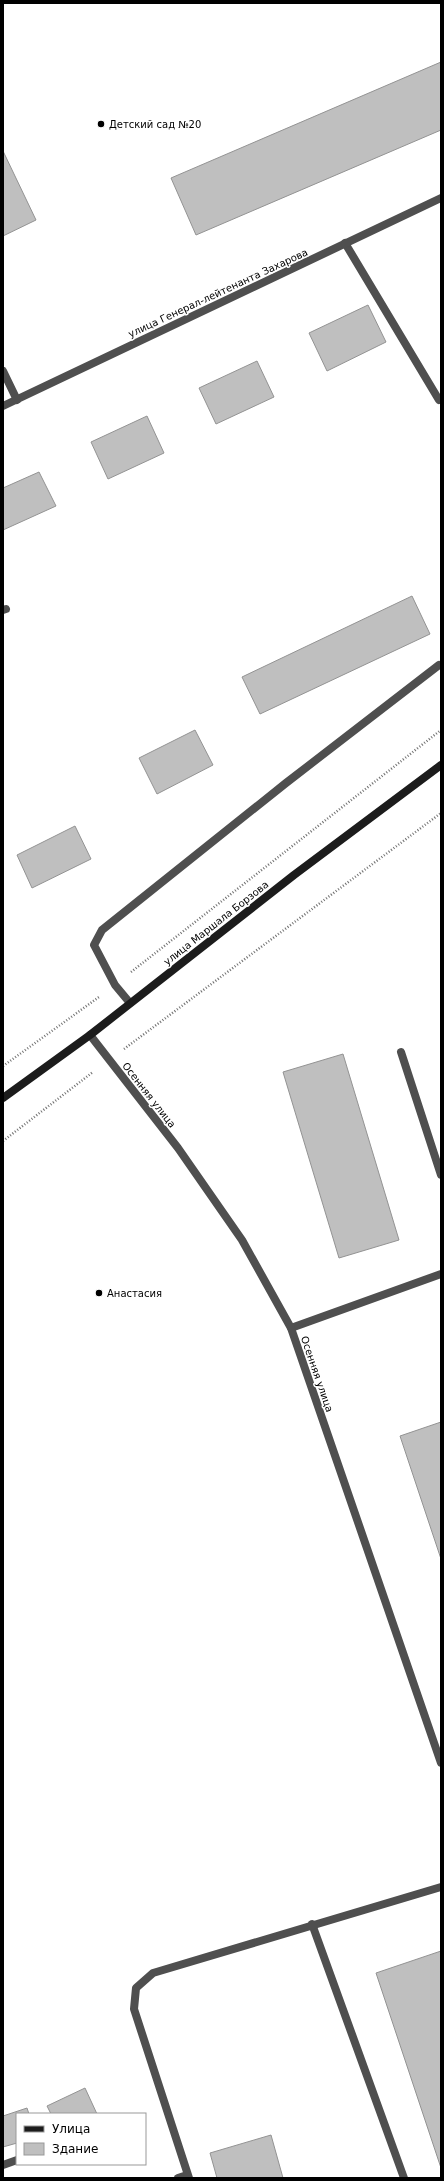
<svg xmlns="http://www.w3.org/2000/svg" width="444" height="2181" viewBox="0 0 444 2181" font-family="'DejaVu Sans',sans-serif">
<rect width="100%" height="100%" fill="#fff"/>
<g fill="#bfbfbf" stroke="#939393">
<path d="M441,62V130L196,235L171,178Z"/>
<path d="M3,151L36,220L3,236Z"/>
<path d="M368,305L386,342L327,371L309,333Z"/>
<path d="M257,361L274,397L216,424L199,388Z"/>
<path d="M147,416L164,453L108,479L91,442Z"/>
<path d="M39,472L56,506L3,530V488Z"/>
<path d="M412,596L430,634L260,714L242,677Z"/>
<path d="M195,730L213,765L157,794L139,758Z"/>
<path d="M75,826L91,859L32,888L17,855Z"/>
<path d="M343,1054L399,1240L339,1258L283,1072Z"/>
<path d="M441,1422V1559L400,1436Z"/>
<path d="M441,1951V2168L376,1973Z"/>
<path d="M85,2088L97,2114H51L47,2106Z"/>
<path d="M27,2108L29,2114H17V2143L3,2147V2116Z"/>
<path d="M271,2135L283,2178H217L210,2153Z"/>
</g>
<g fill="none" stroke-linecap="round" stroke-linejoin="round">
<g stroke="#717171" stroke-width="2.5" stroke-dasharray="1 2" stroke-linecap="butt">
<path d="M131,972L441,730"/>
<path d="M124,1049L441,813"/>
<path d="M3,1066L99,997"/>
<path d="M3,1141L93,1072"/>
</g>
<g stroke="#4f4f4f" stroke-width="8">
<path d="M345,243L439,400L441,399"/>
<path d="M3,371L17,400"/>
<path d="M3,610L6,609"/>
<path d="M130,1003L115,985L94,945L102,930L286,783L439,665"/>
<path d="M401,1052L441,1175"/>
<path d="M291,1328L441,1274"/>
<path d="M312,1924L404,2178"/>
<path d="M3,2165L17,2160"/>
<path d="M178,2178L187,2175"/>
<path d="M189,2178L134,2009L136,1988L153,1973L441,1887"/>
</g>
<path stroke="#4f4f4f" stroke-width="8" d="M3,406L441,198"/>
<path stroke="#4f4f4f" stroke-width="8" d="M90,1035L178,1148L242,1240L291,1328L441,1763"/>
<path stroke="#1c1c1c" stroke-width="8" d="M3,1098L90,1035L294,875L441,765"/>
</g>
<g fill="#000" stroke="#fff" stroke-width="1.5">
<circle cx="101" cy="124" r="4"/>
<circle cx="99" cy="1293" r="4"/>
</g>
<g text-anchor="middle" dominant-baseline="central" stroke-width="3" stroke-linejoin="round" paint-order="stroke">
<g font-size="10" fill="#000" stroke="#fff" text-anchor="start">
<text x="109" y="124">Детский сад №20</text>
<text x="107" y="1293">Анастасия</text>
</g>
<g font-size="10" fill="#000" stroke="#fff">
<text transform="translate(218 293) rotate(-25)">улица Генерал-лейтенанта Захарова</text>
<text transform="translate(216 923) rotate(-38)">улица Маршала Борзова</text>
<text transform="translate(149 1095) rotate(52)">Осенняя улица</text>
<text transform="translate(317 1374) rotate(71)">Осенняя улица</text>
</g>
</g>
<rect width="444" height="2181" fill="none" stroke="#000000" stroke-width="8"/>
<rect x="16" y="2113" width="130" height="52" fill="#ffffff" stroke="#999999"/>
<rect x="24" y="2126" width="20" height="6" fill="#1c1c1c" stroke="#999999"/>
<text x="52" y="2133" font-size="12" fill="#000000">Улица</text>
<rect x="24" y="2143" width="20" height="12" fill="#bfbfbf" stroke="#999999"/>
<text x="52" y="2153" font-size="12" fill="#000000">Здание</text>
</svg>
